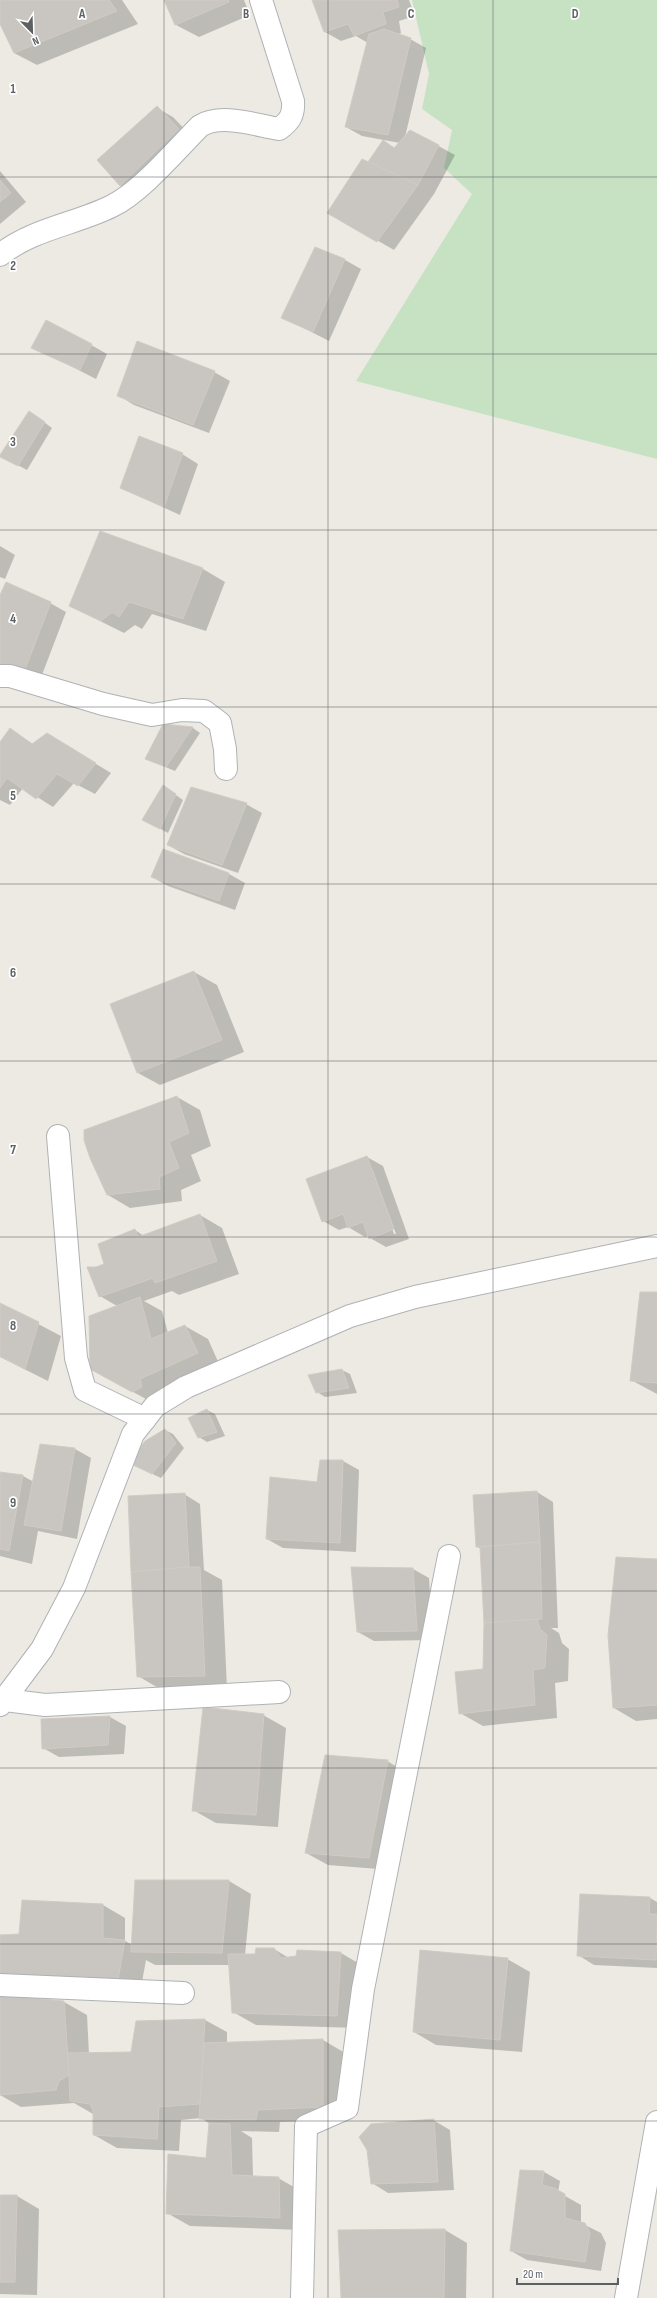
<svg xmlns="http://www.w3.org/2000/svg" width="657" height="2298" viewBox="0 0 657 2298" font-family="'Sofia Sans Condensed',sans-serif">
<rect width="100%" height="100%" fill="#edeae4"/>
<path fill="#c7e2c3" d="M412,0H657V459L356,381L472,194L444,168L452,130L422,109L429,74Z"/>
<g fill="#0003" fill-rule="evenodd">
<path d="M0,0H122L138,24L37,65L14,53L0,21Z"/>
<path d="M165,0H244L250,15L199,37L176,25Z"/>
<path d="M313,0H409L415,16L399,21L401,33L397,35L410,39L426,48L405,137L411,131L455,155L434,194L394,250L328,212L368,164L383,141L395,148L400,143L362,136L346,127L368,43L356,36L341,41L325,32Z"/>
<path d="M157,108L173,117L194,139L136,194L120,185Z"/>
<path d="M0,171L26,202L0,224Z"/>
<path d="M316,248L345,260L361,269L329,341L282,317Z"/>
<path d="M91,345L107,354L96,379L33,347Z"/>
<path d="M214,372L230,381L209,433L134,405L118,395Z"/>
<path d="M37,417L52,428L27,470L8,460Z"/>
<path d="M182,454L198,464L180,515L121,488Z"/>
<path d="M100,532L203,569L225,582L206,631L152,614L142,629L135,625L124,633L70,606Z"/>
<path d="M0,546L15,555L5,579L0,577Z"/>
<path d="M0,597L50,603L66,612L40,680L0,671Z"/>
<path d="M163,725L193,728L200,733L175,771L146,759Z"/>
<path d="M10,729L33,744H63L111,773L95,794L74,783L53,807L23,788L10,805L0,800V744Z"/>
<path d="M163,786L183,800L168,833L144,820Z"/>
<path d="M246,804L262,813L238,873L184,854L168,845Z"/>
<path d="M163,851L229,874L245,883L235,910L168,886L152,877Z"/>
<path d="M194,972L217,985L244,1052L160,1085L138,1073L111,1005Z"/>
<path d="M177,1097L200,1110L211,1146L191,1155L201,1181L181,1190L182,1201L130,1208L108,1195Z"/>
<path d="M367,1157L383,1166L409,1239L386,1247L370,1238L369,1235L365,1237L348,1227L339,1230L323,1221ZM370,1169H372L396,1234H394Z"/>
<path d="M200,1215L222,1228L239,1274L179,1295L172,1291L144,1301L162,1311L168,1333L185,1326L208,1339L220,1366L155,1404L113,1381L117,1306L100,1296L96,1268L105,1264L135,1230L144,1236Z"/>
<path d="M657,1293V1394L631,1380Z"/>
<path d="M0,1304L61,1336L48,1381L0,1357Z"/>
<path d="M342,1370L350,1374L357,1393L325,1397L317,1392Z"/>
<path d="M207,1410L215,1414L225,1436L207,1442L199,1437Z"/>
<path d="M165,1430L173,1434L184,1448L161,1478L138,1467Z"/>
<path d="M75,1449L91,1458L77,1539L38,1531L32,1564L0,1556V1473L23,1476L34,1482Z"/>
<path d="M343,1461L359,1470L356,1552L283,1548L267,1539L318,1483Z"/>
<path d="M537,1492L553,1502L558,1628H551L559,1633L562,1643L569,1649L568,1681L555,1683L557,1718L483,1726L460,1713L484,1670L485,1623L482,1549L477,1547Z"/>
<path d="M184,1494L200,1504L204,1570L222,1580L227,1688L160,1689L138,1676Z"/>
<path d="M657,1560V1719L636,1721L614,1708Z"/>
<path d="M352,1568L413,1569L429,1578L433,1640L374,1641L358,1632Z"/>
<path d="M263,1715L286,1728L278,1827L216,1823L193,1810Z"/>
<path d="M110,1717L126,1726L124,1754L59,1757L43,1748Z"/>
<path d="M387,1761L409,1774L391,1870L328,1865L306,1853Z"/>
<path d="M229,1881L251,1894L245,1955H256L274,1949L289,1958L341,1953L363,1966L359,2028L256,2025L233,2012L230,1965H155L146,1960L140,1993L0,1936L20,1935L23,1902L103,1905L125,1918V1941L133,1945Z"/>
<path d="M650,1898L657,1902V1968L594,1965L578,1955Z"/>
<path d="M507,1959L530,1972L522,2052L436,2045L414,2032Z"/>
<path d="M0,1996L64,2002L87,2015L89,2054L132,2053L205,2020L227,2032V2043L323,2040L345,2053V2120L280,2122L279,2132L241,2131L252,2138L253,2177L278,2178L301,2191L302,2230L190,2226L167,2213L206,2159L210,2124L201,2118L181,2120L179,2151L117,2148L94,2135L93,2114L74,2103L21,2107L0,2095Z"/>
<path d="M433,2120L450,2130L454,2190L388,2193L372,2183L368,2150Z"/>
<path d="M544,2172L560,2181L558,2192L581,2205V2223L601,2233L606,2243L601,2271L527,2260L511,2251Z"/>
<path d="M0,2196H17L39,2209L37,2295L0,2294Z"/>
<path d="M445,2230L467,2243L466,2298H342Z"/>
</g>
<g fill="#c9c5c0" stroke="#d1cbc3">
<path d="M0,0H109L117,11L14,53L0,24Z"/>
<path d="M164,0H228L229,2L175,25Z"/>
<path d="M312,0H397L399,7L383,12L386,24L354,36L348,24L324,32Z"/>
<path d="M384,29L411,38L388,135L345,127L369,34Z"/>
<path d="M157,106L179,129L120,186L97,160Z"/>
<path d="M410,130L439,145L418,185L368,162L383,140L394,148Z"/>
<path d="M362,159L418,185L377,242L327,213Z"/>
<path d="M0,180L11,193L0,202Z"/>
<path d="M315,247L345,259L313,332L281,318Z"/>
<path d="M46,320L92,344L80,370L31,348Z"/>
<path d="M137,341L215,371L193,425L117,396Z"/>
<path d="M29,411L45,422L18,466L0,457V455Z"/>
<path d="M139,436L183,453L164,507L120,488Z"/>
<path d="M100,531L203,568L183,619L129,602L119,617L112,612L101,621L69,606Z"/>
<path d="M6,582L51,602L24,672L0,663V595Z"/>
<path d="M163,724L193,727L166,767L145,759Z"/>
<path d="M10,728L32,744L47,733L96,763L78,786L57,774L36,799L7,778L0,788V742Z"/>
<path d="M163,785L176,794L160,829L142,820Z"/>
<path d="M191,787L247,803L222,865L167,845Z"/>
<path d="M163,849L229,873L219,901L151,877Z"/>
<path d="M194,971L222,1040L137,1073L110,1004Z"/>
<path d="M177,1096L189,1133L169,1142L179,1168L159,1177L160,1189L107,1195L90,1158L84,1140V1130Z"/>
<path d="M367,1156L394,1229L369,1239L363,1222L348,1228L343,1214L322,1222L306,1179Z"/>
<path d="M200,1214L217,1261L155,1283L153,1278L99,1297L87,1267H96L104,1264L98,1244L135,1229L138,1237Z"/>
<path d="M640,1292H657V1383L630,1381Z"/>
<path d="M140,1297L151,1339L185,1325L198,1353L140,1379L142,1387L132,1392L90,1369L89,1316Z"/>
<path d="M0,1303L39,1322L25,1369L0,1356Z"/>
<path d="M342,1369L349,1388L316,1393L308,1375Z"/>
<path d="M207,1409L217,1432L198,1438L188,1418Z"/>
<path d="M165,1429L176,1443L152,1474L129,1463L145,1441Z"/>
<path d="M40,1444L75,1448L61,1531L24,1525Z"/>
<path d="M320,1460H343L340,1543L266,1539L270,1477L317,1482Z"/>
<path d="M0,1472L23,1475L9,1551L0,1549Z"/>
<path d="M537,1491L540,1542L476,1547L473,1495Z"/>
<path d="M185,1493L189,1567L131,1572L128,1496Z"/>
<path d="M540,1542L542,1619L484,1623L480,1547Z"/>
<path d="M616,1557L657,1559V1705L613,1708L608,1635Z"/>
<path d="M189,1567H200L205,1676L137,1677L131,1572Z"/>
<path d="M351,1567L413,1568L417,1631L357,1632Z"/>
<path d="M537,1619L540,1629L547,1635L545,1668L533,1670L535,1705L459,1714L455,1672L483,1669L484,1623Z"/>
<path d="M203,1707L264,1714L256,1815L192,1811Z"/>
<path d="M110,1716L108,1745L42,1749L41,1719Z"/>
<path d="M325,1755L388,1760L369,1858L305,1853Z"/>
<path d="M135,1880H229L222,1953L131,1952Z"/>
<path d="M580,1894L650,1897L649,1914H657L656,1960L577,1956Z"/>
<path d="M22,1900L103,1904V1938L125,1940L118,1980L0,1978V1935L19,1934Z"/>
<path d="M256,1948H274L281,1958L296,1956L297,1950L341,1952L337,2016L232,2013L228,1954H255Z"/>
<path d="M420,1950L508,1958L500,2040L413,2032Z"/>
<path d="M0,1995L64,2001L69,2075L59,2081L56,2090L0,2095Z"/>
<path d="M205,2019L200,2104L159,2107L157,2139L93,2135V2110L90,2104L70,2101L68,2053L131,2052L136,2021Z"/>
<path d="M323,2039V2107L258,2110L256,2120L199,2119L204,2043Z"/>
<path d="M434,2119L438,2182L371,2184L367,2150L359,2137L371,2124Z"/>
<path d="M209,2123L230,2124L232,2175L279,2177L280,2218L166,2214L168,2154L206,2158Z"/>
<path d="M520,2170L544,2171L542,2185L554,2188L565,2194V2218L585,2223L590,2233L585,2262L510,2251Z"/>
<path d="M0,2195H17L15,2282H0Z"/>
<path d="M445,2229L444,2298H341L338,2230Z"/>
</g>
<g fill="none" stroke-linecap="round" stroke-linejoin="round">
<defs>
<g id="minor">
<path d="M0,255C32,229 76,224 112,206C141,192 176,150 200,126C221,113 255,125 279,129C290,121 294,115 293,101L261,0"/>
<path d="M0,676H10L103,704L152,715L182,710L204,711L220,723L225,749L226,769"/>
<path d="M58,1136L76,1358L85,1390L145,1419"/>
<path d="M5,1700L45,1705L279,1692"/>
<path d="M0,1705L42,1649L74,1588L133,1434L155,1406L186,1387L350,1316L415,1297L657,1246"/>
<path d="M0,1985L183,1993"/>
<path d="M302,2298L306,2126L347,2108L363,1989L449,1556"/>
<path d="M626,2298L657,2122"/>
</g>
</defs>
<use href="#minor" stroke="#afb2b5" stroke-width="24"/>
<use href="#minor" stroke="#fff" stroke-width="22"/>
</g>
<path fill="none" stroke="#5c6063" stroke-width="1" stroke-opacity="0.55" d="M164,0V2298M328,0V2298M493,0V2298M0,177H657M0,354H657M0,530H657M0,707H657M0,884H657M0,1061H657M0,1237H657M0,1414H657M0,1591H657M0,1768H657M0,1944H657M0,2121H657"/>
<g font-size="13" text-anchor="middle" font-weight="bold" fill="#5c6063" stroke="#fff" stroke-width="3.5" stroke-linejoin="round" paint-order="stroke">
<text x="82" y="18">A</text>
<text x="246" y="18">B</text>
<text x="411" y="18">C</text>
<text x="575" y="18">D</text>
<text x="13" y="93">1</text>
<text x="13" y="270">2</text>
<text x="13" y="446">3</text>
<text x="13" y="623">4</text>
<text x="13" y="800">5</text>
<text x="13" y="977">6</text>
<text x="13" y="1154">7</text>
<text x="13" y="1330">8</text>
<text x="13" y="1507">9</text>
</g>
<g transform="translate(32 32) rotate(157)" stroke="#ffffff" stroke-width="3" paint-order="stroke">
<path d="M0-3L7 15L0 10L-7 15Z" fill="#5c6063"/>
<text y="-6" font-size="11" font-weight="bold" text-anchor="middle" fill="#5c6063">N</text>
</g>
<path d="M517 2278v6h101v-6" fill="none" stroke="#5c6063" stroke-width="2"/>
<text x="523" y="2278" font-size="12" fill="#5c6063" stroke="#ffffff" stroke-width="3" paint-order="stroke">20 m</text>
</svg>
